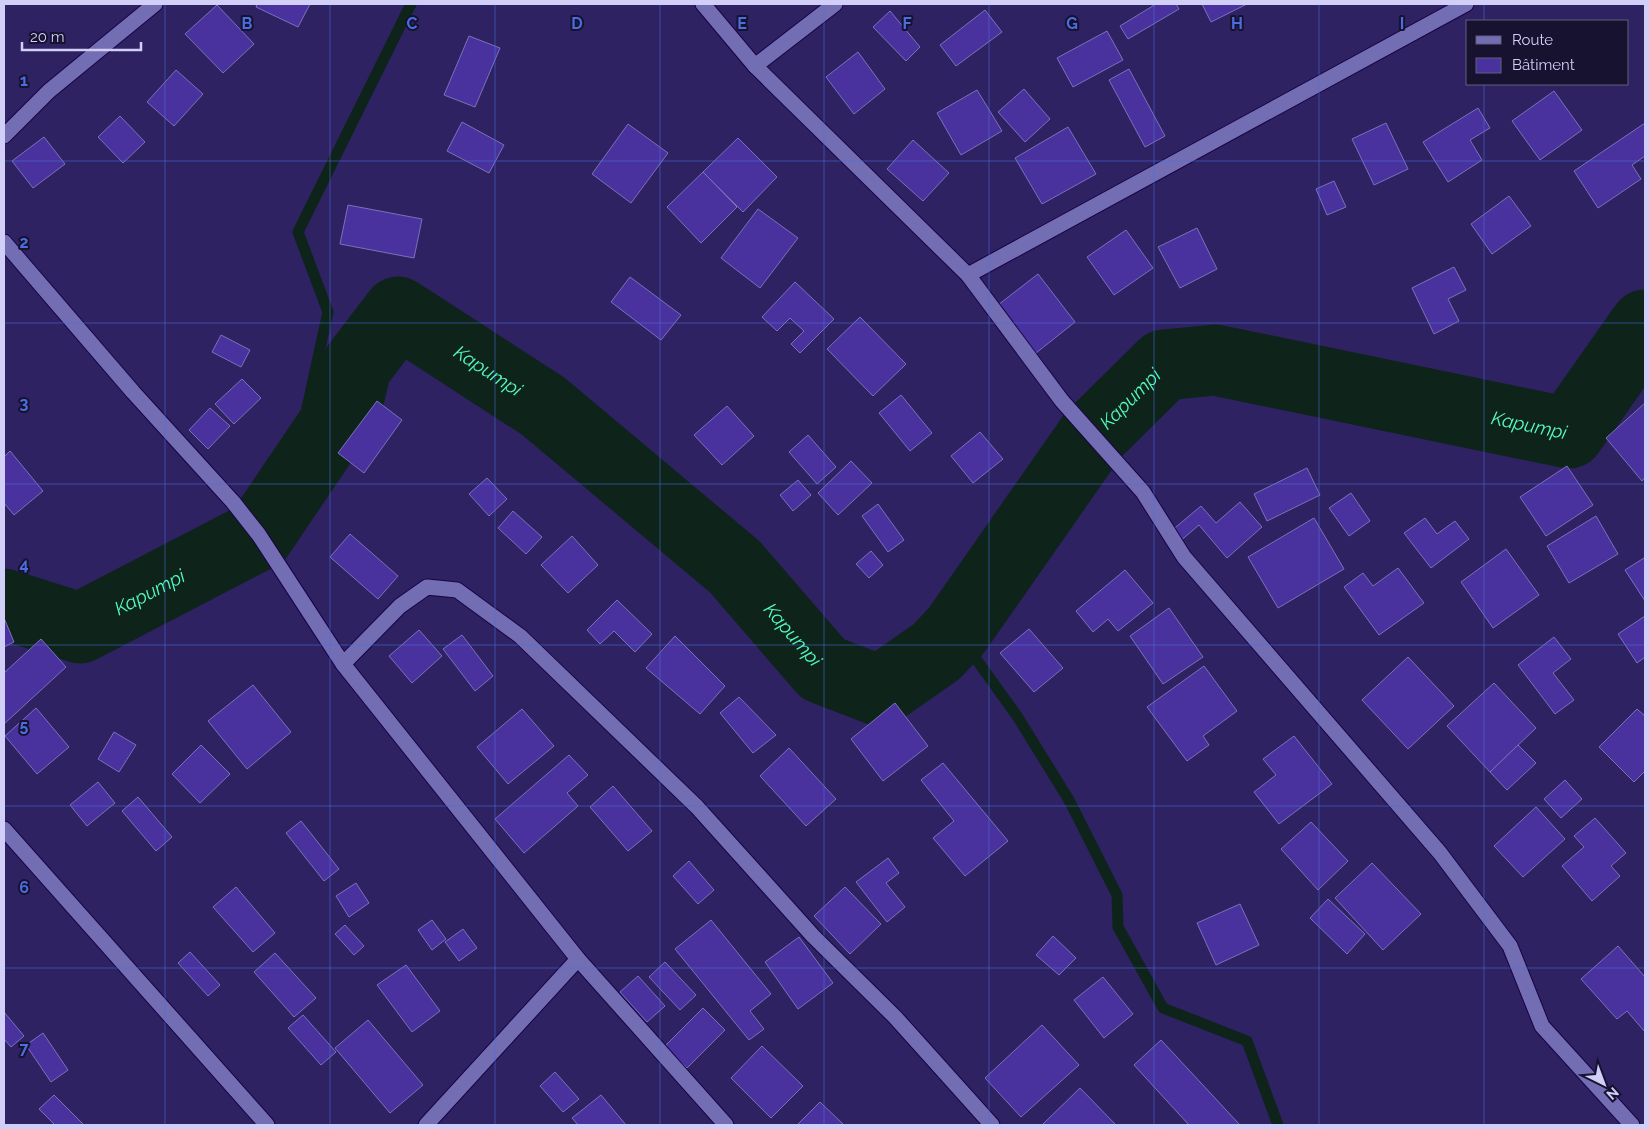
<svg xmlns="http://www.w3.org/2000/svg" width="1649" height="1129" viewBox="0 0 1649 1129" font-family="Raleway,sans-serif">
<rect width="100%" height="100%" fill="#2e2262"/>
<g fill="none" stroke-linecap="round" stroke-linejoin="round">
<g stroke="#0e241b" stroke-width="11">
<path d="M289,490L328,312L298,232L411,4"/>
<path d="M956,631L1017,716L1069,800L1117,895L1118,927L1163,1008L1247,1041L1278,1125"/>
</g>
<path stroke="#0e241b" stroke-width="71" id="s1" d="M4,604L80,628L259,535L347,405L356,367L398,312L543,406L735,567L823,669L880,691L936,652L956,631L1093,435L1164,365L1215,360L1569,433L1645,325"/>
</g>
<g fill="#49329d" stroke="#7972ba">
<path d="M257,4H310L298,27L256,7Z"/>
<path d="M1156,4H1176L1179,9L1128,39L1120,26Z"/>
<path d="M1202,4H1247L1211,22Z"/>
<path d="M217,5L254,44L223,73L185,34Z"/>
<path d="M985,10L1002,32L956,66L940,45Z"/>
<path d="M890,11L920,47L906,61L873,27Z"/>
<path d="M1107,31L1123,60L1073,87L1057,58Z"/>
<path d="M469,36L500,48L475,107L444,95Z"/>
<path d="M858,52L885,89L854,114L826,77Z"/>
<path d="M1129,69L1165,136L1145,147L1109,80Z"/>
<path d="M176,70L203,94L174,126L147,102Z"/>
<path d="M1024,89L1050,119L1025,142L998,112Z"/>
<path d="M977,90L1002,131L961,155L937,113Z"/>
<path d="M1554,91L1582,130L1540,160L1512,121Z"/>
<path d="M1478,108L1490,128L1470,140L1482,160L1448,182L1423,142Z"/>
<path d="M120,116L145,142L123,163L98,137Z"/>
<path d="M462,122L504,145L489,173L447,151Z"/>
<path d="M1386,123L1408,169L1374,185L1352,139Z"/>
<path d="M1645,123V156L1632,165L1641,179L1598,208L1574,171Z"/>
<path d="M628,124L668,153L631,203L592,174Z"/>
<path d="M1068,127L1096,174L1042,204L1015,158Z"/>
<path d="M44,137L65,164L33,188L12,161Z"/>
<path d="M738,138L777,177L743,212L703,172Z"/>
<path d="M913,140L949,173L923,201L887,169Z"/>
<path d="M703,172L737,207L701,243L667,207Z"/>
<path d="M1334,181L1346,207L1327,215L1316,189Z"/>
<path d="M1509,196L1531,226L1492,254L1471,224Z"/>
<path d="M348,205L422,219L414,258L340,244Z"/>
<path d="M758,209L798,238L760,288L721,258Z"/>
<path d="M1197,228L1217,269L1180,288L1158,247Z"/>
<path d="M1126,230L1153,268L1114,295L1087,257Z"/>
<path d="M1454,267L1466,290L1448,299L1459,321L1434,334L1412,288Z"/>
<path d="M1038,274L1075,322L1036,353L998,305Z"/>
<path d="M630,277L681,315L661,340L611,302Z"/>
<path d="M795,282L834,319L800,353L791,344L804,331L790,318L777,331L762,317Z"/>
<path d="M860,317L906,364L873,396L827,349Z"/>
<path d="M221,335L250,350L241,367L212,352Z"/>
<path d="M242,379L261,398L234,424L215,404Z"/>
<path d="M901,395L932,433L910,451L879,413Z"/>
<path d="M377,401L402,420L364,473L338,453Z"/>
<path d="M1645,403V477L1642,481L1606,438Z"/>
<path d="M727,406L754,436L722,465L694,435Z"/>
<path d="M210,408L230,426L208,449L189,430Z"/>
<path d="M980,432L1003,459L973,483L951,456Z"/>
<path d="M808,435L836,467L817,484L789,452Z"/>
<path d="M10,451L43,491L14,515L4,503V457Z"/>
<path d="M851,461L872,483L838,515L818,493Z"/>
<path d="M1567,466L1593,505L1546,536L1520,497Z"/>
<path d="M1307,468L1320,495L1267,521L1254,494Z"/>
<path d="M487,478L507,499L489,516L469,494Z"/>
<path d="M798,480L811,495L793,511L780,495Z"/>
<path d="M1351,493L1370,521L1349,536L1329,508Z"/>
<path d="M1240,502L1262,527L1227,558L1199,525L1179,542L1170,532L1201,506L1216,523Z"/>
<path d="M878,504L904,540L888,552L862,516Z"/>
<path d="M513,511L542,537L526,554L498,528Z"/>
<path d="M1596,516L1618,554L1569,583L1547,546Z"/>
<path d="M1314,518L1344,569L1278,608L1248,557Z"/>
<path d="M1425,518L1437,534L1455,521L1469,539L1431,568L1404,533Z"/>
<path d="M350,534L398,576L378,599L330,557Z"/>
<path d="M572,536L598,565L568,593L541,565Z"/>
<path d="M1506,549L1539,595L1493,628L1461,582Z"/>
<path d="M871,551L883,565L869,578L856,564Z"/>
<path d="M1644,558L1645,560V601L1625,570Z"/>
<path d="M1398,568L1424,603L1379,635L1344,587L1363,573L1373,586Z"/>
<path d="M1125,570L1153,603L1118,631L1108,619L1093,632L1076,611Z"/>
<path d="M617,600L652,634L635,652L614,631L600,644L587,630Z"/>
<path d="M1169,608L1203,657L1163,684L1130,636Z"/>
<path d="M1645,616V657L1637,663L1618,634Z"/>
<path d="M4,618L14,642L4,647Z"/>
<path d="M1029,629L1063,668L1034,692L1000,653Z"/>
<path d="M419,630L442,656L412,683L389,656Z"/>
<path d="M462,635L493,676L475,691L443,649Z"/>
<path d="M675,636L725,686L700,714L646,668Z"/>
<path d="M1554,637L1571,659L1553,673L1574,700L1555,714L1518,665Z"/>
<path d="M41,639L66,667L4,724V673Z"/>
<path d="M1408,657L1454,706L1408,749L1362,700Z"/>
<path d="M1204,666L1237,711L1203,736L1209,745L1187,761L1147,707Z"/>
<path d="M1494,683L1536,728L1490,772L1447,726Z"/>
<path d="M253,685L291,732L247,769L208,721Z"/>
<path d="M739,697L776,735L753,753L720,713Z"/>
<path d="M895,703L928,746L883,781L851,739Z"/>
<path d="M36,708L69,747L37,774L5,736Z"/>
<path d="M522,709L554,746L508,784L477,747Z"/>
<path d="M1637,709L1645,716V771L1634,782L1599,747Z"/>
<path d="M114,732L136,745L119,772L98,759Z"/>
<path d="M1294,736L1332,784L1279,824L1254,792L1276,775L1263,759Z"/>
<path d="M201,745L230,774L200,803L172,774Z"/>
<path d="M1518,745L1536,763L1507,790L1490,772Z"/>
<path d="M789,748L836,799L806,826L760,776Z"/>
<path d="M569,755L588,775L567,793L578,806L524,853L495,819Z"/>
<path d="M943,763L1008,841L965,876L933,838L954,821L921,780Z"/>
<path d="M1565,780L1582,799L1561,818L1544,799Z"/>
<path d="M98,782L115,803L87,826L70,805Z"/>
<path d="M613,786L652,831L628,851L590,807Z"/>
<path d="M138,797L172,837L156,851L122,811Z"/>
<path d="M1536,807L1565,839L1523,877L1494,846Z"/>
<path d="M1595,818L1626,853L1611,866L1620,876L1592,901L1562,866L1584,847L1574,836Z"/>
<path d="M301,821L339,869L324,881L286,833Z"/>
<path d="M1311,822L1348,861L1318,890L1281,849Z"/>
<path d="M888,858L899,873L886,883L905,907L887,922L856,882Z"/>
<path d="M689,861L714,890L698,904L673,876Z"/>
<path d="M1372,863L1421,914L1383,950L1335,898Z"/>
<path d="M356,883L369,903L349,917L336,896Z"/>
<path d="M236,887L275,933L253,952L213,907Z"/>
<path d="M845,887L881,924L850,954L814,916Z"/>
<path d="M1328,899L1365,934L1347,954L1310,918Z"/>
<path d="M1240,904L1259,945L1216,965L1197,923Z"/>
<path d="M432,920L446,939L432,950L418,930Z"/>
<path d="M711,920L771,994L750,1011L764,1029L749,1040L675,949Z"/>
<path d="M345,925L364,946L354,955L335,934Z"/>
<path d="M463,929L477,948L459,961L445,942Z"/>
<path d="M1053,936L1076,958L1059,975L1036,955Z"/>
<path d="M799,937L833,983L798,1009L765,962Z"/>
<path d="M1618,946L1645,977V1032L1627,1011L1617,1019L1581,979Z"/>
<path d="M190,952L220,985L208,996L178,963Z"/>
<path d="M275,953L316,998L294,1017L254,972Z"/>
<path d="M665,962L696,995L680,1010L649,977Z"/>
<path d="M406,965L440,1011L412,1032L377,985Z"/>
<path d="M638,976L665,1006L647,1022L620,992Z"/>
<path d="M1103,977L1133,1014L1104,1038L1074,1000Z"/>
<path d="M703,1008L725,1030L687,1068L665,1046Z"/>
<path d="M4,1012L24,1036L11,1047L4,1039Z"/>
<path d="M303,1015L336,1052L321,1065L288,1028Z"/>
<path d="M368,1020L423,1085L390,1113L335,1048Z"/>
<path d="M1042,1025L1079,1065L1021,1117L985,1078Z"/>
<path d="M43,1033L68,1070L51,1082L26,1045Z"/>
<path d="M1161,1040L1240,1125H1189L1134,1065Z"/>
<path d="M762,1046L803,1086L771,1118L731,1078Z"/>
<path d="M555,1072L579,1099L563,1112L540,1086Z"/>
<path d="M1080,1088L1116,1125H1042Z"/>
<path d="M54,1095L84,1125H55L39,1109Z"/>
<path d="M601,1095L626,1125H578L572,1118Z"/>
<path d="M820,1102L844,1125H797Z"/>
</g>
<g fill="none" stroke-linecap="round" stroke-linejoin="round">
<defs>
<g id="minor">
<path d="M703,4L755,66L968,275L1062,401L1143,492L1184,557L1440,853L1510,946L1542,1026L1632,1125"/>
<path d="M755,66L835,4"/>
<path d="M4,136L49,91L155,4"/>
<path d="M4,242L133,392L233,502L259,535L343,664L578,959L726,1125"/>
<path d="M968,275L1466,4"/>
<path d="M343,664L400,606L427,587L457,590L520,636L697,807L813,936L895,1017L992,1125"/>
<path d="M4,829L267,1125"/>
<path d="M426,1125L578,959"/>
</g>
</defs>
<use href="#minor" stroke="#180445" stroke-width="17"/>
<use href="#minor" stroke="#736db4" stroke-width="15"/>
</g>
<path fill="none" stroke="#4a6ee0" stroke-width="1" stroke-opacity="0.55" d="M165,4V1125M330,4V1125M495,4V1125M660,4V1125M824,4V1125M989,4V1125M1154,4V1125M1319,4V1125M1484,4V21M1484,84V1125M4,161H1645M4,323H1645M4,484H1645M4,645H1645M4,806H1645M4,968H1645"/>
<g text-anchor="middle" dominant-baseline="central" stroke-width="4" stroke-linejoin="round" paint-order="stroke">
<g font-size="19" font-style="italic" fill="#55f8c1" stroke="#16122f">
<text stroke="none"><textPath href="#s1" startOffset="654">Kapumpi</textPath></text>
<text stroke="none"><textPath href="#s1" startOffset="1554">Kapumpi</textPath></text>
<text stroke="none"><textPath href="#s1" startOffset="1974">Kapumpi</textPath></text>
<text stroke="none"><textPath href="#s1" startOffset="158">Kapumpi</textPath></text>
<text stroke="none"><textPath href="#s1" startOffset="1059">Kapumpi</textPath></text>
</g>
</g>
<g font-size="16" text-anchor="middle" font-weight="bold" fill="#4a6ee0" stroke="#16122f" stroke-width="4" stroke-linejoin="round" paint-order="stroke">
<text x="247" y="29">B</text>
<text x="412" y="29">C</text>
<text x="577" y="29">D</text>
<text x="742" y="29">E</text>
<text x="907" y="29">F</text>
<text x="1072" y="29">G</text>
<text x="1237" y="29">H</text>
<text x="1402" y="29">I</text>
<text x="24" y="86">1</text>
<text x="24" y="248">2</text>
<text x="24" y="409">3</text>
<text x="24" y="570">4</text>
<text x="24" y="731">5</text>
<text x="24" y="893">6</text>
<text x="24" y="1054">7</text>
</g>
<rect width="1649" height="1129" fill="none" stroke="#d1cff7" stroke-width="10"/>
<rect x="1466" y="20" width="162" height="65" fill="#16122f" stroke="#615e7f"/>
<rect x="1476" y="36" width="25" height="8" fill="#736db4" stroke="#615e7f"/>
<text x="1512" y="45" font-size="15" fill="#d1cff7">Route</text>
<rect x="1476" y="58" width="25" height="15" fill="#49329d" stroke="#615e7f"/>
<text x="1512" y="70" font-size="15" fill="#d1cff7">Bâtiment</text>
<g transform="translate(1604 1084) rotate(138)" stroke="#16122f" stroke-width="4" paint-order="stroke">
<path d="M0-4L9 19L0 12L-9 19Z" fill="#d1cff7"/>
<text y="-8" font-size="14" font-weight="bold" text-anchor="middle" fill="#d1cff7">N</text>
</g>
<path d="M22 42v8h119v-8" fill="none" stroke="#d1cff7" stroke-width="2.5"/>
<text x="30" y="42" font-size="15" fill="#d1cff7" stroke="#16122f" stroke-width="4" paint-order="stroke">20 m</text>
</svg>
